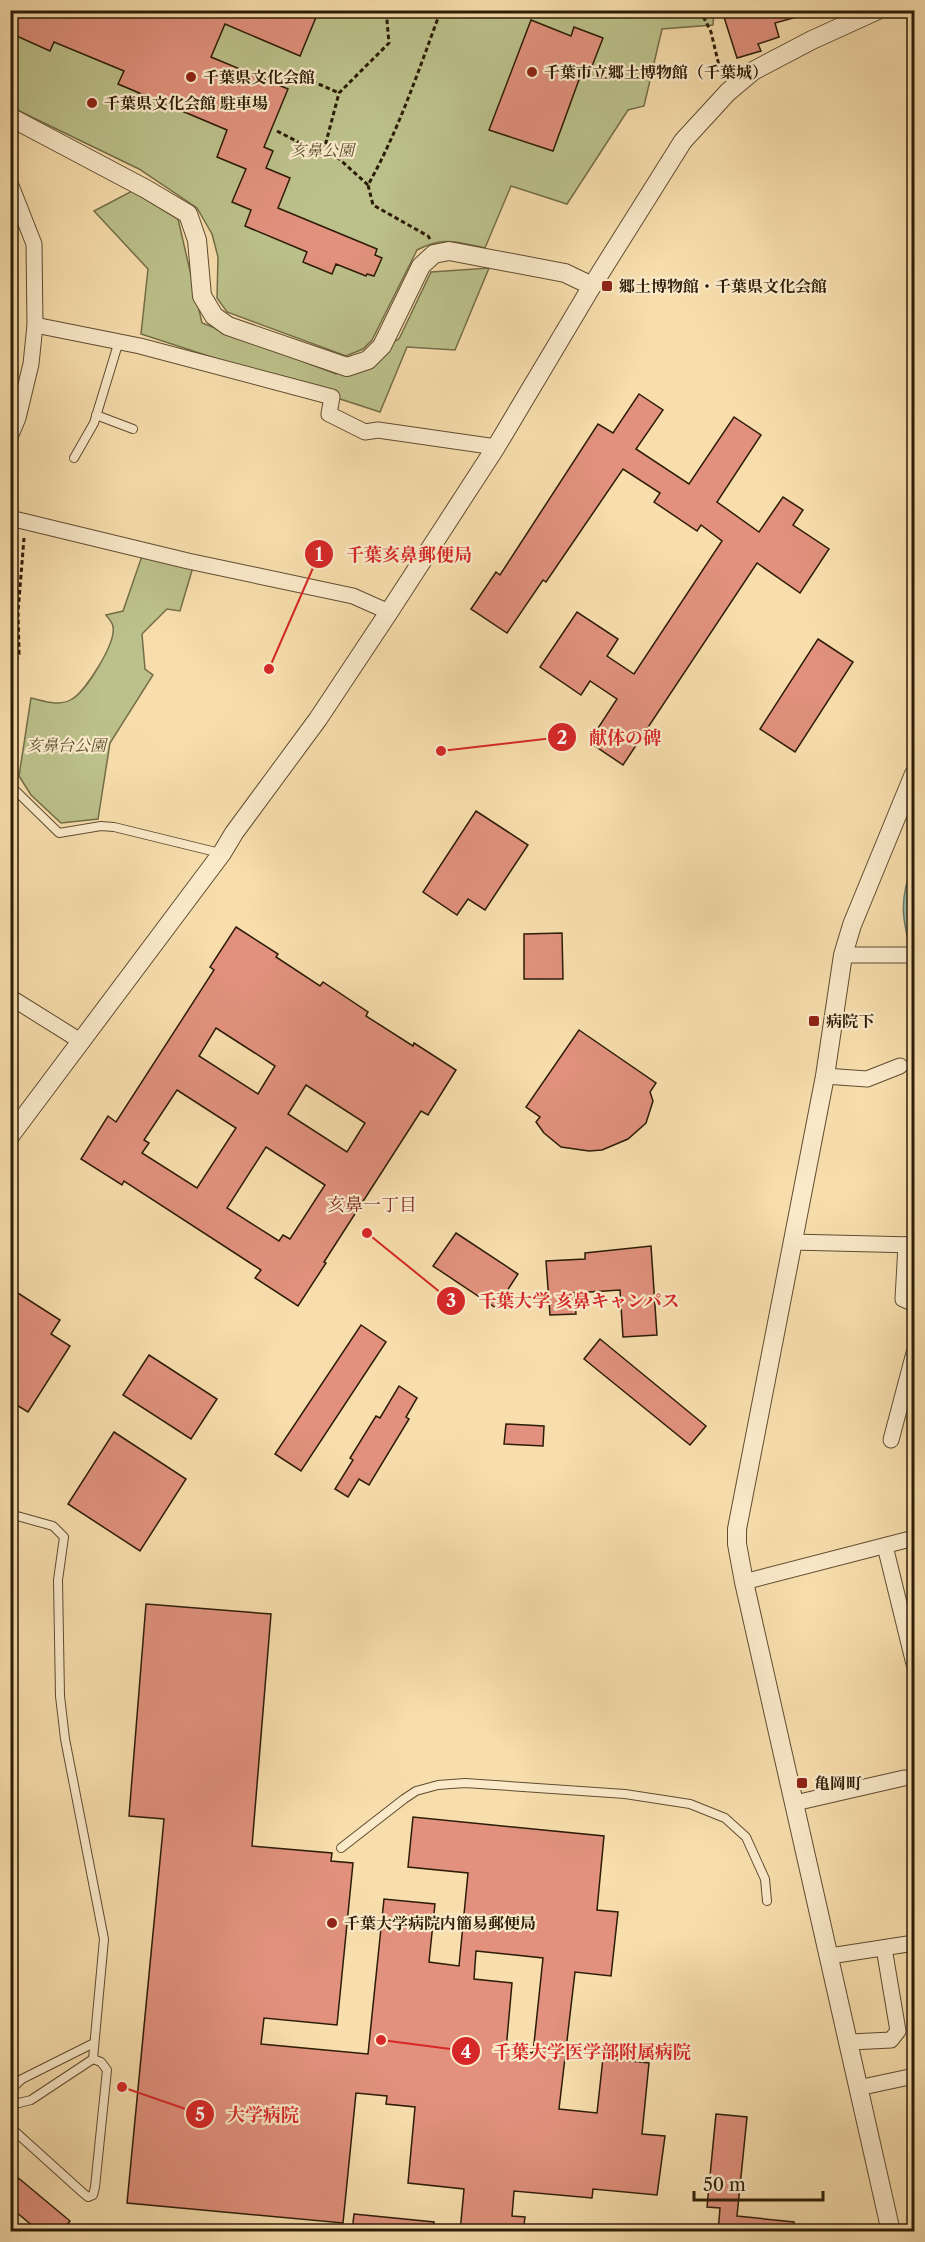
<svg xmlns="http://www.w3.org/2000/svg" width="925" height="2242" viewBox="0 0 925 2242" font-family="'Libre Caslon Text','Noto Serif JP',serif">
<rect width="100%" height="100%" fill="#f8dead"/>
<filter id="stains"><feTurbulence type="fractalNoise" baseFrequency=".00333" numOctaves="4"/><feColorMatrix values="0 0 0 0 .2 0 0 0 0 .09 0 0 0 0 .02 0 0 0 .5 -.17"/></filter>
<radialGradient id="worn" r=".72"><stop offset=".6" stop-color="#630" stop-opacity="0"/><stop offset="1" stop-color="#630" stop-opacity=".3"/></radialGradient>
<g fill="#bcc18b" stroke="#746e48" stroke-width="1.5">
<path d="M10,11H714L713,25L662,29L644,106L628,110L567,204L511,186L485,248C457,242 443,236 417,250L372,340L363,349L346,356L227,312L217,298L218,257L212,234L197,208L139,169L11,107Z"/>
<path d="M132,191L178,219L202,323L336,374L399,339L431,272L489,268L455,350L407,347L380,412L141,334L148,269L94,211Z"/>
<path d="M142,556L193,567L180,611L167,609L142,634L145,669L153,675L110,743L98,819L61,823L31,795L19,776L31,698C44,701 60,707 72,699C86,691 116,643 113,627C113,623 109,619 106,615L123,611Z"/>
</g>
<path fill="#9dbcac" stroke="#707c6a" stroke-width="1.5" d="M914,862V966C904,923 896,905 914,862Z"/>
<g fill="none" stroke-linecap="round" stroke-linejoin="round">
<path stroke="#646c59" stroke-width="1.5" d="M914,877C906,898 909,919 914,940"/>
</g>
<g fill="#e1917d" stroke="#2c1c06" stroke-width="1.5" fill-rule="evenodd">
<path d="M10,10H319L300,56L225,24L211,57L288,89L264,147L273,151L266,168L290,178L278,208L377,249L375,255L382,258L374,276L367,274L366,276L336,264L332,274L303,262L307,252L245,226L251,210L232,202L246,169L217,157L227,130L118,84L124,71L54,42L50,51L10,33Z"/>
<path d="M735,10H804V15L775,23L779,37L758,44L761,51L737,58L723,14Z"/>
<path d="M531,20L571,36L574,27L603,38L587,79L580,77L553,151L489,130Z"/>
<path d="M639,394L663,410L636,449L689,484L734,417L761,435L717,502L759,532L783,497L803,510L793,525L829,549L800,593L757,563L623,765L589,742L617,699L590,681L581,695L540,667L577,612L618,639L607,656L634,674L722,541L701,525L697,531L654,502L660,493L623,469L546,582L543,580L507,633L471,609L496,572L500,575L598,424L613,433Z"/>
<path d="M818,639L853,662L795,752L760,729Z"/>
<path d="M476,811L528,845L485,910L468,899L457,915L423,892Z"/>
<path d="M236,927L278,954L276,957L320,986L323,982L368,1012L366,1016L413,1046L414,1043L456,1070L428,1115L421,1111L324,1262L326,1263L298,1306L255,1278L261,1270L124,1181L122,1185L81,1159L108,1116L116,1122L214,970L210,967ZM216,1028L275,1066L258,1094L199,1056ZM306,1085L365,1123L347,1152L288,1114ZM177,1090L236,1128L197,1188L142,1153L149,1143L144,1140ZM266,1147L325,1185L290,1239L283,1235L279,1241L227,1208Z"/>
<path d="M562,933L563,979H524V934Z"/>
<path d="M579,1030L656,1083L650,1092L653,1101L646,1123L628,1139L602,1150L589,1151L561,1147L544,1133L536,1122L540,1117L526,1107Z"/>
<path d="M456,1233L518,1274L496,1308L433,1266Z"/>
<path d="M651,1246L657,1335L623,1337L620,1290L574,1293L576,1314L550,1315L546,1261L585,1259V1253Z"/>
<path d="M10,1288L60,1320L51,1334L70,1346L28,1412L10,1401Z"/>
<path d="M361,1325L386,1342L301,1471L275,1454Z"/>
<path d="M600,1339L706,1426L690,1445L584,1359Z"/>
<path d="M149,1355L217,1399L191,1439L123,1395Z"/>
<path d="M399,1386L417,1398L406,1417L409,1419L369,1485L359,1479L348,1497L335,1489L353,1460L350,1458L376,1416L380,1418Z"/>
<path d="M506,1424L544,1426L543,1446L504,1444Z"/>
<path d="M114,1432L186,1479L140,1551L68,1504Z"/>
<path d="M146,1604L271,1614L252,1846L332,1853L331,1861L353,1863L337,2025L264,2018L261,2044L368,2054L384,1899L435,1904L429,1962L459,1966L468,1873L408,1867L413,1817L604,1836L597,1910L618,1912L611,1976L575,1972L559,2109L597,2113L603,2058L649,2063L642,2134L665,2136L657,2195L593,2189L592,2198L514,2191L512,2216L525,2217L523,2232H460L464,2189L408,2183L415,2107L386,2104L387,2096L356,2093L343,2223L127,2203L164,1819L129,1816ZM476,1951L543,1958L533,2053L506,2050L512,1983L474,1979Z"/>
<path d="M716,2114L747,2117L737,2216L794,2222V2232H718L720,2208L707,2207Z"/>
<path d="M10,2171L70,2221L61,2232H40L10,2207Z"/>
<path d="M354,2214L434,2222L433,2232H352Z"/>
</g>
<g fill="none" stroke-linecap="round" stroke-linejoin="round">
<defs>
<g id="service">
<path d="M96,415L133,429"/>
<path d="M74,458L94,423L119,341"/>
<path d="M17,792L59,833L101,826L114,827L220,853"/>
<path d="M10,1514L53,1526L64,1537L58,1580L60,1696L65,1739L104,1939L93,2059"/>
<path d="M341,1848L404,1799L416,1791L438,1785L465,1783L625,1794L690,1804L725,1818L746,1837L765,1879L767,1901"/>
<path d="M10,2090L22,2079L94,2043"/>
<path d="M10,2099L19,2103L31,2100L93,2059"/>
<path d="M10,2127L82,2192L88,2197L93,2195L95,2187L107,2070L101,2062L93,2059"/>
</g>
<g id="minor">
<path d="M10,183L34,244L35,325L31,364L18,418L10,437"/>
<path d="M35,325L140,346L332,397L329,414L365,432L378,430L496,447"/>
<path d="M10,518L188,561L353,596L389,612"/>
<path d="M843,955H914"/>
<path d="M10,997L82,1042"/>
<path d="M825,1076L867,1079L900,1066"/>
<path d="M792,1242L914,1245"/>
<path d="M906,1245L903,1299L914,1304"/>
<path d="M891,1440L914,1353"/>
<path d="M885,1546L914,1664"/>
<path d="M744,1582L914,1538"/>
<path d="M795,1803L904,1778"/>
<path d="M830,1956L914,1943"/>
<path d="M850,2042L891,2040L898,2031L884,1948"/>
<path d="M858,2088L914,2076"/>
</g>
<g id="tertiary">
<path d="M10,117L146,189L188,214L197,240L202,296L214,316L228,326L347,367L368,360L382,346L421,266L434,254L449,251L565,273L592,286"/>
<path d="M10,1136L222,853L234,833L318,719L389,612L496,447L592,286L683,141L728,92L753,71L812,40L878,10"/>
<path d="M891,2232L744,1582L737,1544V1529L825,1076L843,955L852,925L914,774"/>
</g>
</defs>
<use href="#service" stroke="#5f4c30" stroke-width="10"/>
<use href="#minor" stroke="#5f4c30" stroke-width="17"/>
<use href="#tertiary" stroke="#5f4c30" stroke-width="20"/>
<g stroke="#2c1c06" stroke-width="3" stroke-dasharray="4.5 3" stroke-linecap="butt">
<path d="M700,10L711,32L721,74"/>
<path d="M326,15L331,10"/>
<path d="M284,80L298,75L339,93"/>
<path d="M277,131L302,144L325,146"/>
<path d="M368,185L325,146L339,93L389,43L386,10"/>
<path d="M430,239L428,236L373,205L368,185C399,130 419,69 441,10"/>
<path d="M10,675L19,654L18,612L24,538"/>
<path d="M10,707L15,782"/>
<path d="M10,812L14,803"/>
</g>
<use href="#service" stroke="#faeaca" stroke-width="8"/>
<use href="#minor" stroke="#faeaca" stroke-width="15"/>
<use href="#tertiary" stroke="#faeaca" stroke-width="18"/>
</g>
<g fill="#8f2418" stroke="#faeaca" stroke-width="2">
<circle cx="532" cy="72" r="6"/>
<circle cx="191" cy="77" r="6"/>
<circle cx="92" cy="103" r="6"/>
<rect x="601" y="280" width="12" height="12" rx="3"/>
<rect x="808" y="1015" width="12" height="12" rx="3"/>
<rect x="796" y="1777" width="12" height="12" rx="3"/>
<circle cx="332" cy="1923" r="6"/>
</g>
<g text-anchor="middle" dominant-baseline="central" stroke-width="4.5" stroke-linejoin="round" paint-order="stroke">
<g font-size="16" font-weight="bold" fill="#2c1c06" stroke="#faeaca" text-anchor="start">
<text x="544" y="72">千葉市立郷土博物館（千葉城）</text>
<text x="203" y="77">千葉県文化会館</text>
<text x="104" y="103">千葉県文化会館 駐車場</text>
<text x="619" y="286">郷土博物館・千葉県文化会館</text>
<text x="826" y="1021">病院下</text>
<text x="814" y="1783">亀岡町</text>
<text x="344" y="1923">千葉大学病院内簡易郵便局</text>
</g>
<g font-size="16" font-style="italic" fill="#574e2e" stroke="#faeaca">
<text x="322" y="150">亥鼻公園</text>
<text x="66" y="745">亥鼻台公園</text>
</g>
<g font-size="18" fill="#7a1f14" stroke="#faeaca">
<text x="372" y="1205">亥鼻一丁目</text>
</g>
</g>
<path fill="none" stroke="#d62828" stroke-width="2" d="M269 669L319 554M441 751L562 737M367 1233L451 1301M381 2040L466 2051M122 2087L200 2114"/>
<g fill="#d62828" stroke="#faeaca" stroke-width="2">
<circle cx="269" cy="669" r="6"/>
<circle cx="441" cy="751" r="6"/>
<circle cx="367" cy="1233" r="6"/>
<circle cx="381" cy="2040" r="6"/>
<circle cx="122" cy="2087" r="6"/>
<circle cx="319" cy="554" r="15"/>
<circle cx="562" cy="737" r="15"/>
<circle cx="451" cy="1301" r="15"/>
<circle cx="466" cy="2051" r="15"/>
<circle cx="200" cy="2114" r="15"/>
</g>
<g font-size="18" text-anchor="middle" font-weight="bold" fill="#fff">
<text x="319" y="561">1</text>
<text x="562" y="744">2</text>
<text x="451" y="1307">3</text>
<text x="466" y="2058">4</text>
<text x="200" y="2121">5</text>
</g>
<g font-size="18" text-anchor="middle" font-weight="bold" fill="#d62828" stroke="#faeaca" stroke-width="4.5" stroke-linejoin="round" paint-order="stroke">
<text x="409" y="561">千葉亥鼻郵便局</text>
<text x="625" y="744">献体の碑</text>
<text x="579" y="1307">千葉大学 亥鼻キャンパス</text>
<text x="592" y="2058">千葉大学医学部附属病院</text>
<text x="263" y="2121">大学病院</text>
</g>
<rect width="925" height="2242" fill="none" stroke="#f8dead" stroke-width="36"/>
<rect x="12" y="12" width="901" height="2218" fill="none" stroke="#2c1c06" stroke-width="3"/>
<rect x="18" y="18" width="889" height="2206" fill="none" stroke="#2c1c06" stroke-width="1.5"/>
<path d="M694 2191v9h129v-9" fill="none" stroke="#2c1c06" stroke-width="3"/>
<text x="703" y="2191" font-size="18" fill="#2c1c06" stroke="#faeaca" stroke-width="4.5" paint-order="stroke">50 m</text>
<rect width="100%" height="100%" filter="url(#stains)"/>
<rect width="100%" height="100%" fill="url(#worn)"/>
</svg>
